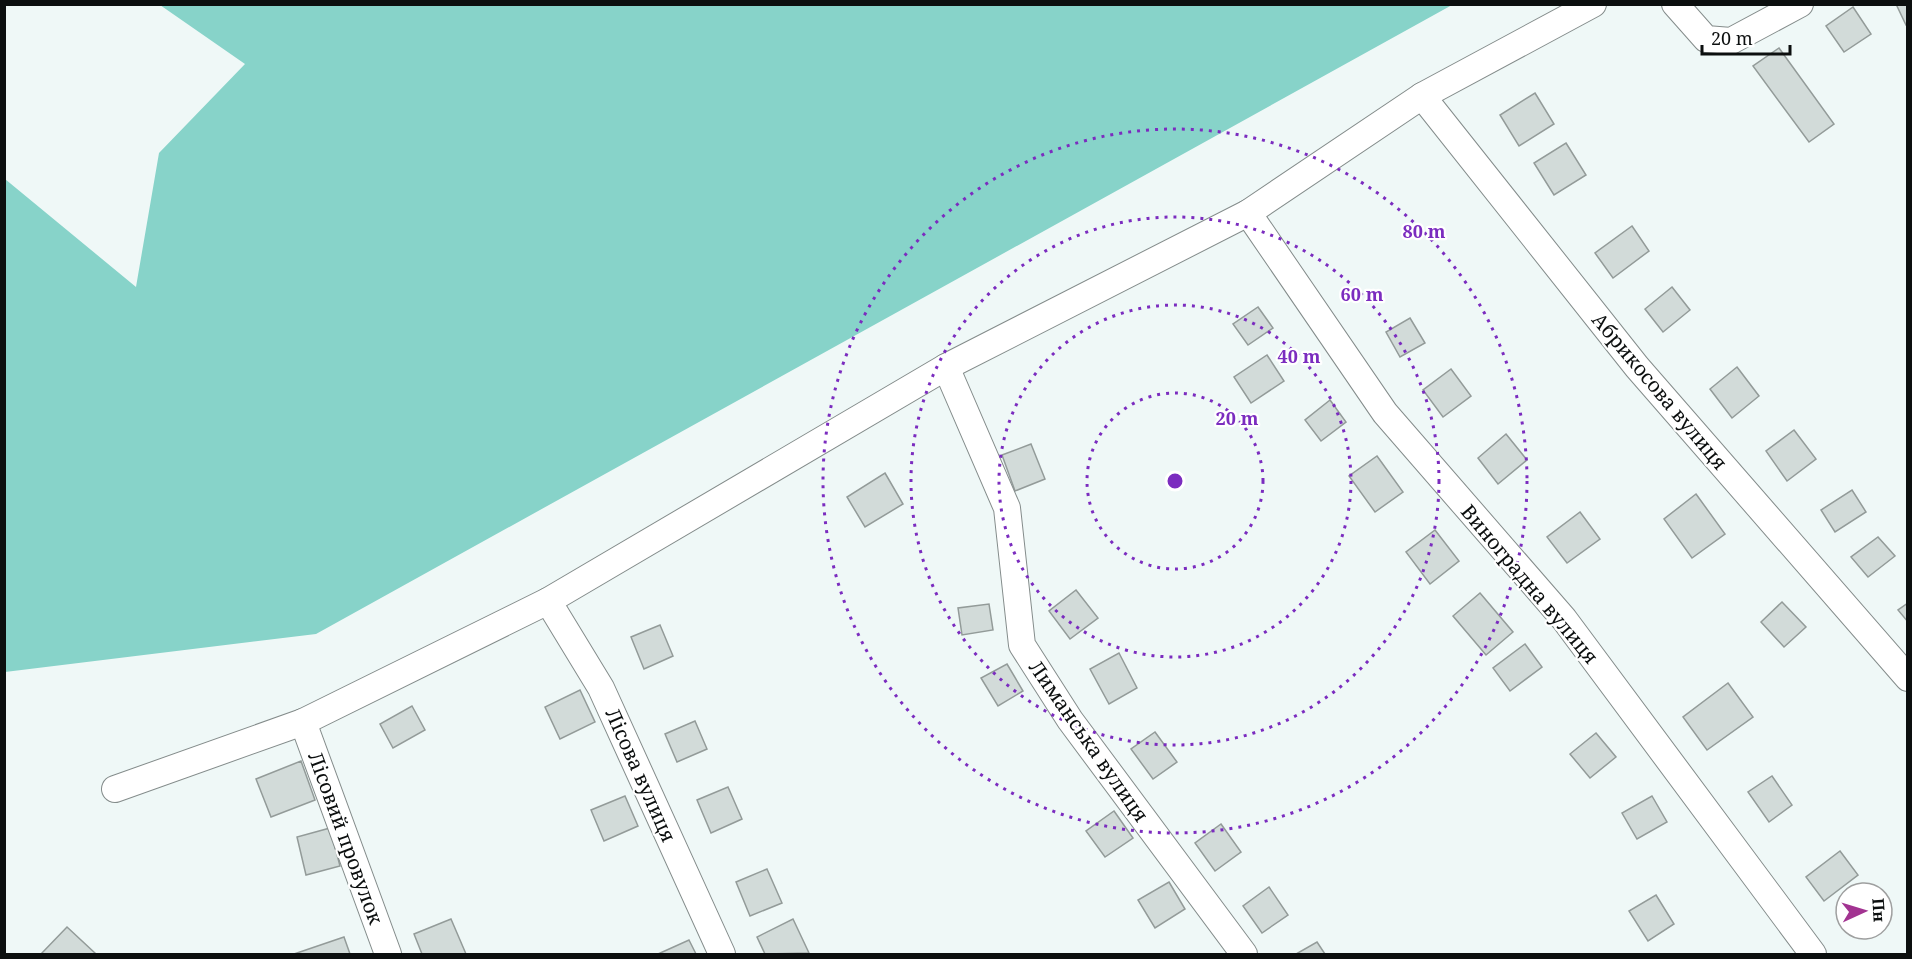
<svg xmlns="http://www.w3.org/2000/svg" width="1912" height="959" viewBox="0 0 1912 959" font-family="'Noto Serif',serif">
<rect width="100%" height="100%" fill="#eff8f7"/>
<path fill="#87d3c9" d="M160,5H1452L316,634L5,672V179L136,287L159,153L245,64Z"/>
<g fill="#d2dbd9" stroke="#939b99" stroke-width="1.5">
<path d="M1896,4H1908V24L1906,25Z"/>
<path d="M1853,7L1871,34L1844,52L1826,26Z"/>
<path d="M1779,48L1834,124L1809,142L1753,66Z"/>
<path d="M1535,93L1554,124L1519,146L1500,115Z"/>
<path d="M1566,143L1586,175L1554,195L1534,163Z"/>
<path d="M1632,226L1649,251L1613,278L1595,253Z"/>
<path d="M1672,287L1690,310L1663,332L1645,309Z"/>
<path d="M1258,307L1273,328L1248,345L1233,324Z"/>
<path d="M1410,318L1425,343L1400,357L1386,332Z"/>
<path d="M1267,355L1284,381L1251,403L1234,377Z"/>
<path d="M1737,367L1759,396L1732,418L1710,389Z"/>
<path d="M1451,369L1471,396L1443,417L1423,390Z"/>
<path d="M1330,400L1346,422L1321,441L1305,420Z"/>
<path d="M1794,430L1816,459L1787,481L1766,451Z"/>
<path d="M1506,434L1527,460L1498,484L1478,458Z"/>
<path d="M1031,444L1045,479L1015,491L1002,455Z"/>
<path d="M1377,456L1403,492L1375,512L1349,476Z"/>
<path d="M885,473L903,504L865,527L847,497Z"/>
<path d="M1852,490L1866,512L1835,532L1821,510Z"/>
<path d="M1696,494L1725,534L1692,558L1664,519Z"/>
<path d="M1580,512L1600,539L1567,563L1547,537Z"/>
<path d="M1435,530L1459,561L1430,584L1406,552Z"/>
<path d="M1878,537L1895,556L1868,577L1851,557Z"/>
<path d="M1076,590L1098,618L1070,639L1049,611Z"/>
<path d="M1480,593L1513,632L1486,655L1453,616Z"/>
<path d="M1782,602L1806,627L1784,647L1761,622Z"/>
<path d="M1908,603V622L1898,610Z"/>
<path d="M989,604L993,630L962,635L958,608Z"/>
<path d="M660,625L673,656L644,669L631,637Z"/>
<path d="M1525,644L1542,667L1510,691L1493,668Z"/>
<path d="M1119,653L1137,688L1109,704L1090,669Z"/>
<path d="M1007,664L1023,691L998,706L981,678Z"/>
<path d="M1728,683L1753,717L1707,750L1683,717Z"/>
<path d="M580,690L595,722L560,739L545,707Z"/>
<path d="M412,706L425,730L393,748L380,724Z"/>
<path d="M695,721L707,749L677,762L665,734Z"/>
<path d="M1155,732L1177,762L1153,779L1131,749Z"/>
<path d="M1596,733L1616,757L1590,778L1570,754Z"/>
<path d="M301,761L315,800L271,817L256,779Z"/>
<path d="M1772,776L1792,805L1769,822L1748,792Z"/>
<path d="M728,787L742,819L711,833L697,800Z"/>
<path d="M625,796L638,826L604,841L591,810Z"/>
<path d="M1652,796L1667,822L1637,839L1622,813Z"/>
<path d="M1114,811L1133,838L1105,857L1086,831Z"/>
<path d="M1221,824L1241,852L1215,871L1195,843Z"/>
<path d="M330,828L340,866L306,875L297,837Z"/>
<path d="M1840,851L1858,875L1824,901L1806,877Z"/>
<path d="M767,869L782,903L750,916L736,882Z"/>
<path d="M1169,882L1185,909L1155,928L1138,900Z"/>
<path d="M1269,887L1288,915L1262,933L1243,906Z"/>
<path d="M1656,895L1674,924L1648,941L1629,911Z"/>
<path d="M451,919L466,954H422L414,934Z"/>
<path d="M793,919L809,953L765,954L757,937Z"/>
<path d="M67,927L96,954H41Z"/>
<path d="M344,937L350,954H294Z"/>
<path d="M689,940L696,954H658Z"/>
<path d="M1317,942L1325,954H1296Z"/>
</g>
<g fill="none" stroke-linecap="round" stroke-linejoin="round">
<defs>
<g id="street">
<path d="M1675,4L1706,39L1731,41L1800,4"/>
<path d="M1422,96L1637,367L1908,678"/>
<path d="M1248,213L1385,413L1564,619L1813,954"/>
<path d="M946,367L1007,508L1022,645L1070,720L1244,954"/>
<path d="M548,601L601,688L722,954"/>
<path d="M303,722L388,954"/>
<path d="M115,789L303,722L548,601L946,367L1248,213L1422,96L1593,4"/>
</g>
</defs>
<use href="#street" stroke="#848c8b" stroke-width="28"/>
<use href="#street" stroke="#fff" stroke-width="26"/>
</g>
<g fill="none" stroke="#7b2cbf" stroke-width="3" stroke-dasharray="3 6">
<circle cx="1175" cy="481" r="88"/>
<circle cx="1175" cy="481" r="176"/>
<circle cx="1175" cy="481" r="264"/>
<circle cx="1175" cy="481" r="352"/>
</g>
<g text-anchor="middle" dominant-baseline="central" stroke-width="4.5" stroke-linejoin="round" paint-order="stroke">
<g font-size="20" fill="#0c0f0f" stroke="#fff">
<text transform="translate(1660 391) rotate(50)">Абрикосова вулиця</text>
<text transform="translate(1530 584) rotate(50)">Виноградна вулиця</text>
<text transform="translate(1089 741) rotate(55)">Лиманська вулиця</text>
<text transform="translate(641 775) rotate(66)">Лісова вулиця</text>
<text transform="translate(346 838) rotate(70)">Лісовий провулок</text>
</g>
</g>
<circle cx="1175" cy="481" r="9" fill="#7b2cbf" stroke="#fff" stroke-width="3"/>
<g font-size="18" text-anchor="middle" font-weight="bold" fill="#7b2cbf" stroke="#fff" stroke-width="4.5" stroke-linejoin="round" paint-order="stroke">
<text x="1424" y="238">80 m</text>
<text x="1362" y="301">60 m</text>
<text x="1299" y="363">40 m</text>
<text x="1237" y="425">20 m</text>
</g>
<rect width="1912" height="959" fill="none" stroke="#0c0f0f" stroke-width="12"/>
<g transform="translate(1864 911) rotate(86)"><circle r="28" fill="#ffffff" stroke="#9e9f9f" stroke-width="1.5"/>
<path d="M0-4.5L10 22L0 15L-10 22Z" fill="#a23391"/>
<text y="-9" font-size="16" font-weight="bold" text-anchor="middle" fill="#0c0f0f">Пн</text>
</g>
<path d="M1702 45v9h88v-9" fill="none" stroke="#0c0f0f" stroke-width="3"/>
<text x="1711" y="45" font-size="18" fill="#0c0f0f" stroke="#ffffff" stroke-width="4.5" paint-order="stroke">20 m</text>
</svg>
